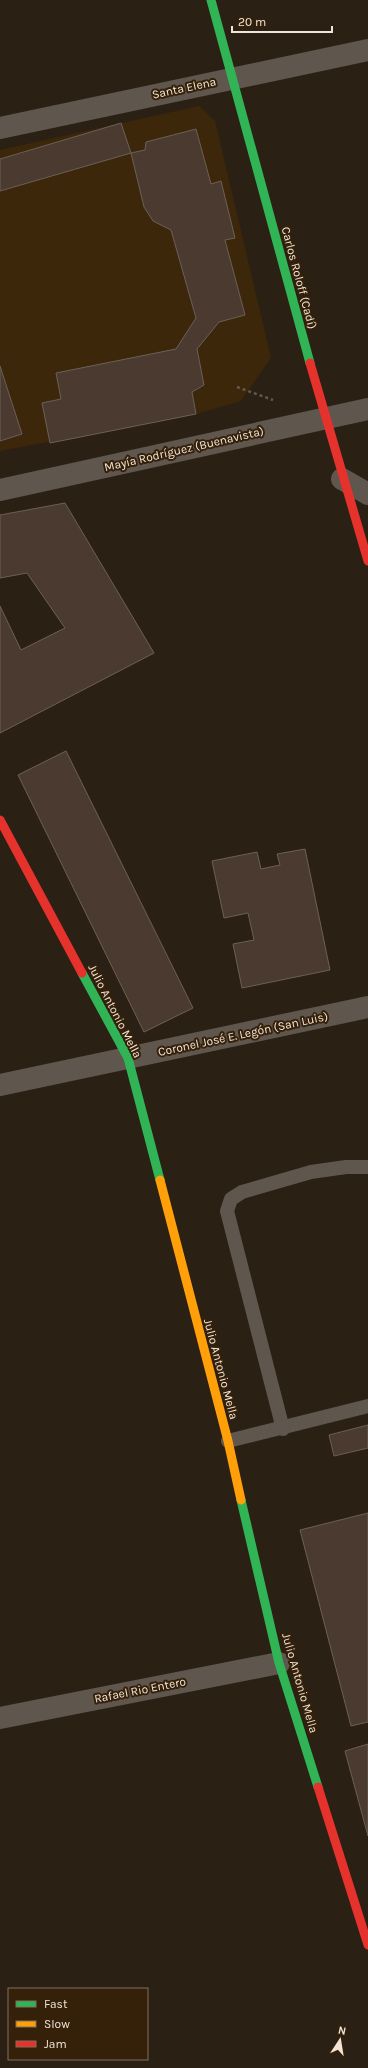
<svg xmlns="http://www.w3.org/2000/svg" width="368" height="2068" viewBox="0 0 368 2068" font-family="Karla,sans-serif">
<rect width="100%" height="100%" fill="#2b2014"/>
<path fill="#3d270a" d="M199,106L215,121L271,358L241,401L196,414L0,451V150Z"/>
<g fill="#4b3a30" stroke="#6b6058">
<path d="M121,123L131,153L0,191V159Z"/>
<path d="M196,129L211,184L221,181L235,238L225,240L245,315L219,322L197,349L204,385L192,392L196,414L50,443L42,403L61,399L56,373L176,349L196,318L171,230L153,221L144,207L131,153L145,150L146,142Z"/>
<path d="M0,366L22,434L0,441Z"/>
<path d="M65,503L154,653L0,733V606L21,650L65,628L27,573L0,578V515Z"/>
<path d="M66,751L193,1008L144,1032L18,775Z"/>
<path d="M305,849L330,970L242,988L233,944L254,940L248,913L224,918L212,861L257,852L261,869L280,865L277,854Z"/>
<path d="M368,1425V1448L334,1456L329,1435Z"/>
<path d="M368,1513V1722L351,1726L300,1530Z"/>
<path d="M368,1744V1836L345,1751Z"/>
</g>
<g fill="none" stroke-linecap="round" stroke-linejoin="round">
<path stroke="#615950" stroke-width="2.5" stroke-dasharray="3 3" stroke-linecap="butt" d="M237,387L273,400"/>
<g stroke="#5f564d" stroke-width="14">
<path d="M283,1429L227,1211L231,1199L242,1192L311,1172L346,1167H368"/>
<path d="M228,1441L368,1406"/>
</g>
<g stroke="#5f564d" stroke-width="22">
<path d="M0,128L368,50"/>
<path d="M342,479L368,494"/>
<path d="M0,490L368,409"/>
<path d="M0,1085L368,1007"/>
<path d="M0,1718L279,1663"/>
</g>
<g stroke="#30b455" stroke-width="9">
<path d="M211,0L310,363"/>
<path d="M82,973L128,1058L160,1180"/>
<path d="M241,1500L279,1663L318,1787"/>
</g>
<path stroke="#ff9f0a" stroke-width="9" d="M160,1180L228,1441L241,1500"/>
<g stroke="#e5322d" stroke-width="9">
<path d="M310,363L368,561"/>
<path d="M0,820L82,973"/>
<path d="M318,1787L368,1945"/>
</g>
</g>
<g text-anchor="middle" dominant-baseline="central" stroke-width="4" stroke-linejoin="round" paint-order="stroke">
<g font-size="12" fill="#f2e5d7" stroke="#35210a">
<text transform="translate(184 88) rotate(-12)">Santa Elena</text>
<text transform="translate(299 278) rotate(75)">Carlos Roloff (Cadí)</text>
<text transform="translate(184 449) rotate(-13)">Mayía Rodríguez (Buenavista)</text>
<text transform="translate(115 1011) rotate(63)">Julio Antonio Mella</text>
<text transform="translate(243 1034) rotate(-12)">Coronel José E. Legón (San Luis)</text>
<text transform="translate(221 1369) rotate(75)">Julio Antonio Mella</text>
<text transform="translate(300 1683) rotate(74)">Julio Antonio Mella</text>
<text transform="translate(140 1690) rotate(-11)">Rafael Rio Entero</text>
</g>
</g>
<rect x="8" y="1988" width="140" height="72" fill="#35210a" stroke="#816f5c"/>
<rect x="16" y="2001" width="20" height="6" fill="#30b455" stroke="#816f5c"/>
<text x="44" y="2008" font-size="12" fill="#f2e5d7">Fast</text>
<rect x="16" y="2021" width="20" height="6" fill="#ff9f0a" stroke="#816f5c"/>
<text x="44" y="2028" font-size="12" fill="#f2e5d7">Slow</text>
<rect x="16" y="2041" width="20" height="6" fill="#e5322d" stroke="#816f5c"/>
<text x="44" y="2048" font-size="12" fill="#f2e5d7">Jam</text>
<g transform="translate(340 2040) rotate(12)" stroke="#35210a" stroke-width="3" paint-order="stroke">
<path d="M0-3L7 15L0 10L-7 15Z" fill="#f2e5d7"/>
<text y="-6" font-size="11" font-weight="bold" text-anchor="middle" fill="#f2e5d7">N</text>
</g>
<path d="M232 26v6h100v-6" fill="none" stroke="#f2e5d7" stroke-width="2"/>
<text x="238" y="26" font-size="12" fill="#f2e5d7" stroke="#35210a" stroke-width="3" paint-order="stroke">20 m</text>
</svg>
